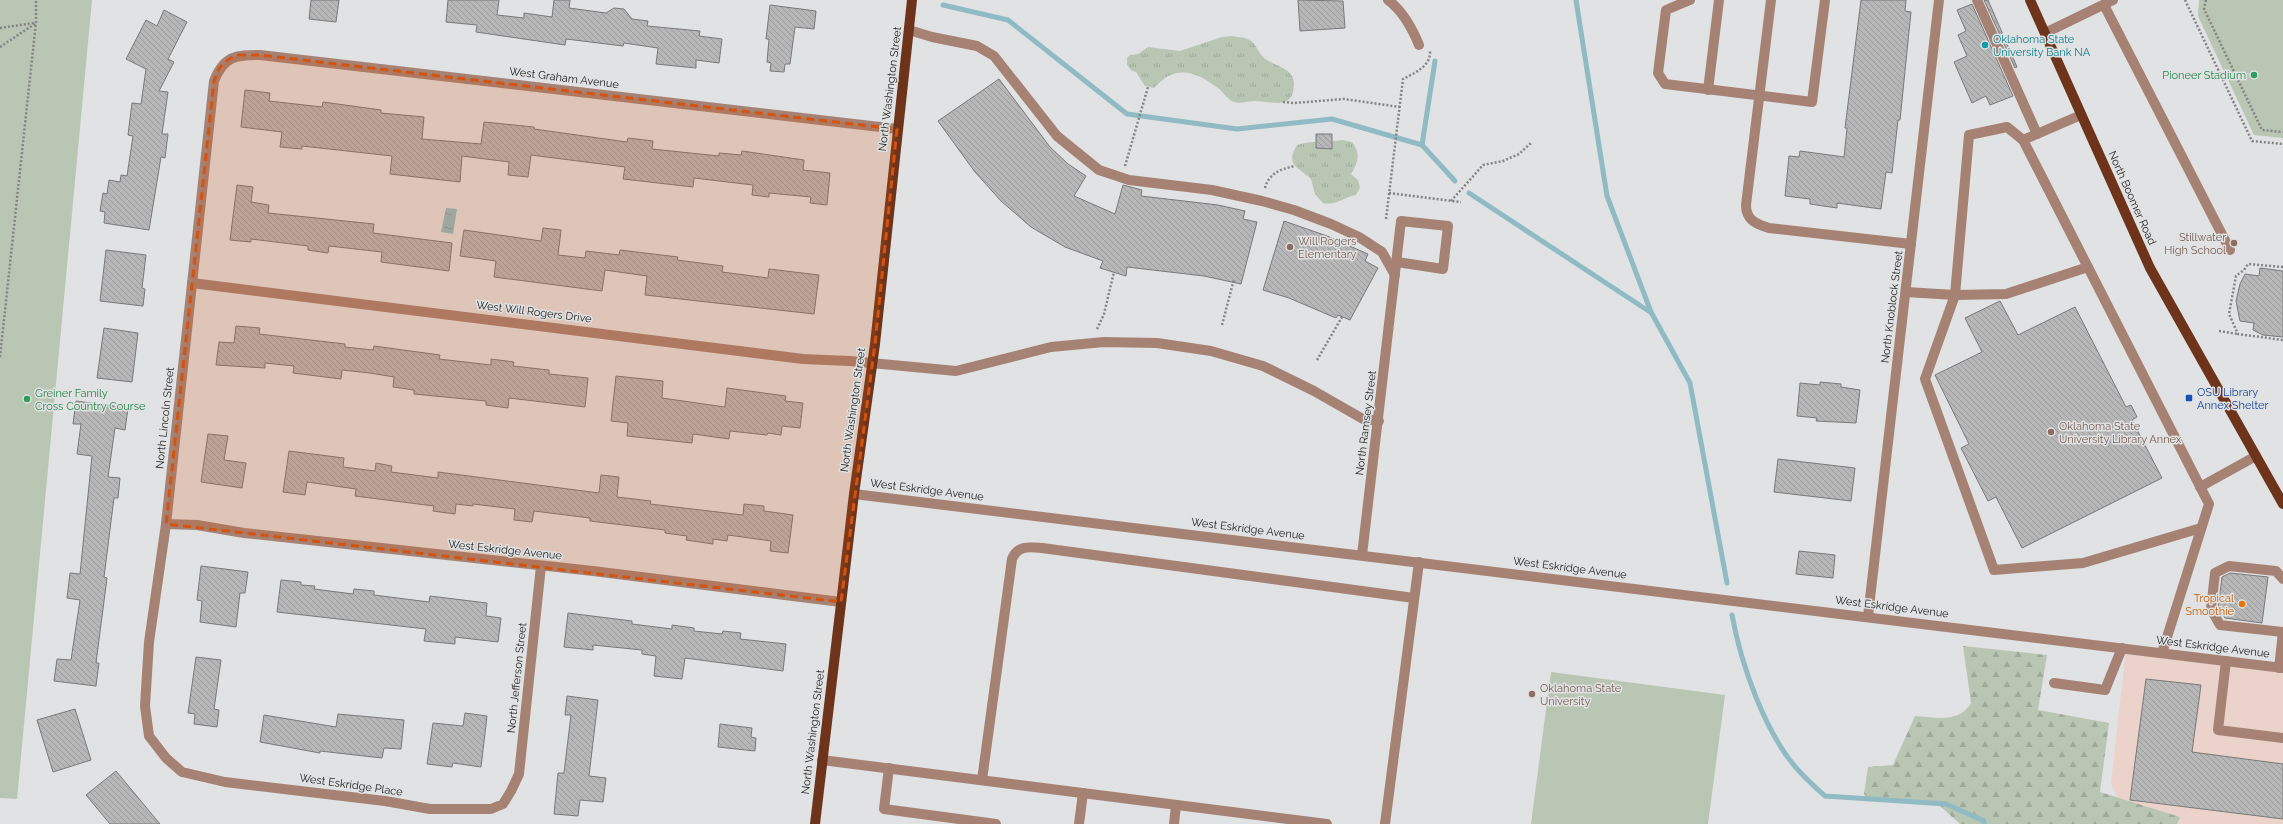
<svg xmlns="http://www.w3.org/2000/svg" width="2283" height="824" viewBox="0 0 2283 824" font-family="Raleway,sans-serif">
<defs>
<pattern id="forest-firs" width="22" height="20" patternUnits="userSpaceOnUse"><rect width="22" height="20" fill="#b9c6b4"/><path d="M5 1l3.5 6h-7zM16 11l3.5 6h-7z" fill="#9faa9a"/></pattern>
<pattern id="park-tufts" width="24" height="20" patternUnits="userSpaceOnUse"><rect width="24" height="20" fill="#b9c6b4"/><path d="M3 7l-1-3M5 7V3M7 7l1-3M15 17l-1-3M17 17v-4M19 17l1-3" fill="none" stroke="#9faa9a"/></pattern>
<pattern id="water-ripples" width="26" height="14" patternUnits="userSpaceOnUse"><rect width="26" height="14" fill="#90bbc4"/><path d="M2 4q2-2 4 0t4 0M15 11q2-2 4 0t4 0" fill="none" stroke="#7ca0a8"/></pattern>
<pattern id="building-back-hatch" width="6" height="6" patternUnits="userSpaceOnUse"><rect width="6" height="6" fill="#b7b7b8"/><path d="M-1 5l2 2M0 0l6 6M5-1l2 2" fill="none" stroke="#9d9d9e"/></pattern>
</defs>
<rect width="100%" height="100%" fill="#e1e2e3"/>
<path fill="#ebd2ca" d="M2126,649L2283,669V824H2129L2111,783Z"/>
<g fill="#b9c6b4">
<path d="M0,0H92L17,799L0,798Z"/>
<path d="M2199,0H2283V138L2254,135L2198,16Z"/>
<path d="M1551,672L1725,695L1708,824H1531Z"/>
</g>
<path fill="url(#forest-firs)" d="M1963,646L2047,655L2038,710L2109,723L2100,792L2180,817L2177,824H1960L1940,806L1931,804L1870,801L1864,794L1868,767L1893,765L1915,716C1935,717 1959,724 1971,703Z"/>
<g fill="url(#park-tufts)">
<path d="M1232,36C1238,37 1244,37 1250,40C1256,44 1258,52 1263,57C1272,66 1293,67 1294,83C1294,112 1271,101 1255,101C1248,101 1241,104 1234,102C1226,99 1224,92 1218,88C1195,71 1175,64 1154,88L1145,86L1136,72L1132,71L1127,65V58L1130,55L1138,54L1148,47L1180,51L1222,37Z"/>
<path d="M1342,140L1352,142C1361,153 1358,163 1351,174L1358,180L1360,188L1356,195C1344,197 1336,206 1323,203L1315,194L1311,179C1298,167 1285,165 1297,145C1311,140 1327,143 1342,140Z"/>
</g>
<path fill="url(#water-ripples)" d="M446,208L457,209L453,234L441,232Z"/>
<g fill="none" stroke-linecap="round" stroke-linejoin="round">
<g stroke="#90bbc4" stroke-width="5">
<path d="M1576,0L1607,196L1651,312L1690,383L1727,583"/>
<path d="M943,5L1008,20L1127,114L1237,129L1332,119L1422,145"/>
<path d="M1435,61L1422,145L1455,181"/>
<path d="M1469,193L1650,312"/>
<path d="M1732,615C1741,664 1765,734 1799,771C1807,780 1816,788 1825,796L1946,804L1984,821V824"/>
</g>
</g>
<g fill="url(#building-back-hatch)" stroke="#79787a">
<path d="M311,0H339L336,22L309,19Z"/>
<path d="M448,0H499L497,15L524,18V13L552,17L554,0H570L569,8L606,13L614,8L624,9L632,19L648,21L647,26L700,31L699,36L722,39L719,63L696,60V68L656,64L658,48L624,43L623,46L566,39L565,45L476,32L477,25L446,22Z"/>
<path d="M1298,0L1343,1L1345,28L1300,31Z"/>
<path d="M1861,0H1906L1905,11L1911,12L1900,120H1898L1892,173L1886,172L1881,209L1837,203V208L1810,204V199L1785,196L1789,156L1799,157L1800,151L1844,157L1847,128H1845Z"/>
<path d="M1984,0H1988L2017,67L2015,68Z"/>
<path d="M1972,4L2013,96L1990,105L1986,96L1972,103L1954,62L1967,56L1958,35L1966,31L1957,10Z"/>
<path d="M770,5L816,11L814,29L795,27L790,64H785L784,72L770,71L771,63L767,62L769,39H766Z"/>
<path d="M164,10L187,22L168,59L174,62L159,91L168,92L162,134H168L165,158L161,157L149,230L104,223L105,212L100,211L103,193L107,194L109,180L120,182L121,175L127,176L133,136L128,135L132,103L141,104L146,69L126,59L146,20L157,26Z"/>
<path d="M999,79L1050,147L1068,164L1086,176L1074,196L1115,214L1123,185L1142,190L1141,196L1218,205L1245,211L1243,219L1257,222L1241,284L1204,276L1127,267L1126,276L1100,268L1103,261L1065,247L1031,227L1001,201L975,172L938,121Z"/>
<path d="M245,90L270,93L269,101L322,107L323,102L381,110V113L424,117L422,139L481,144L484,122L534,127V129L627,142L628,138L653,141L652,149L719,156V153L741,155L742,151L804,160L803,170L830,173L827,205L810,203L811,197L769,193V197L752,195L753,185L694,178L693,187L623,179L625,167L531,155L528,177L508,175L509,162L462,156L460,182L390,174L392,156L302,146V149L280,147L282,132L241,127Z"/>
<path d="M1316,134H1332V149L1316,148Z"/>
<path d="M237,185L253,187L251,202L269,205L268,213L374,224L373,233L452,243L449,271L381,262L382,252L329,246L328,253L308,250V246L251,239V242L230,240Z"/>
<path d="M1284,221L1327,236L1368,254L1365,261L1378,268L1350,320L1338,315L1336,318L1289,298L1263,290Z"/>
<path d="M543,228L561,230L558,255L585,258L586,251L619,255L620,250L678,257L677,260L723,266L722,272L768,278L769,269L819,275L814,314L645,295L647,276L605,270L602,291L494,277L496,261L460,256L464,230L541,241Z"/>
<path d="M106,250L146,255L142,288L145,289L143,306L100,301Z"/>
<path d="M2260,268L2283,271V337L2263,335L2253,330L2254,323L2240,321L2236,301L2240,284L2245,274L2259,276Z"/>
<path d="M2000,301L2018,335L2075,307L2126,407L2131,405L2137,417L2132,420L2162,478L2022,548L1996,497L1988,501L1961,448L1969,444L1935,375L1982,352L1965,318Z"/>
<path d="M236,326L260,328L259,334L345,344V347L373,350L374,346L440,355L439,359L491,365V359L514,362L513,366L549,370V374L588,378L585,407L509,398L508,408L486,405V401L414,394V390L393,387L394,377L370,373L342,370L341,379L293,373L294,366L265,363V368L216,365L219,342L234,343Z"/>
<path d="M104,328L138,333L132,382L97,378Z"/>
<path d="M616,376L663,381L662,398L725,407L727,388L786,396L785,401L803,403L800,428L782,426L781,435L768,433L767,435L730,431L729,439L693,434L692,443L627,436L628,423L611,421Z"/>
<path d="M1820,382L1841,384V387L1860,390L1856,423L1816,421L1817,418L1797,416L1800,383L1820,385Z"/>
<path d="M76,401L128,408L125,430L115,428L108,477L120,478L118,498H114L104,577L107,578L96,663H99L96,686L54,681L57,659L71,660L80,600L67,598L70,573L80,574L92,456L77,454L81,424H73Z"/>
<path d="M208,434L228,436L224,460L246,463L242,488L201,482Z"/>
<path d="M289,451L344,458L343,467L375,471L376,463L392,466L391,472L438,478V472L599,493L601,475L619,477L617,497L651,501L650,504L743,515L744,504L764,506V511L793,515L788,553L770,551L771,541L728,535L727,541L713,539V544L686,540L687,536L665,533V530L590,521V518L534,511L532,522L514,520L515,509L473,504V506L456,504L455,514L433,511L434,506L355,496L356,489L307,482L305,495L283,492Z"/>
<path d="M1778,459L1855,468L1851,501L1774,492Z"/>
<path d="M1799,551L1835,555L1833,578L1796,574Z"/>
<path d="M201,566L248,572L245,593H240L236,627L200,622L202,601L197,600Z"/>
<path d="M2230,573L2268,577L2262,623L2225,618L2220,612L2218,609L2222,577Z"/>
<path d="M281,580L301,582V585L315,586L314,589L353,594L354,589L374,591V595L429,602L430,596L487,603L486,616L501,618L498,642L455,637V644L424,641L426,629L277,612Z"/>
<path d="M568,613L632,621V624L672,629V625L694,628V631L722,634L723,631L741,633L740,639L786,644L783,671L685,658L682,679L654,676L656,656L642,654V650L593,645V650L564,647Z"/>
<path d="M196,657L221,660L214,709L219,710L217,727L194,724L195,714L188,713Z"/>
<path d="M2146,679L2201,685L2192,752L2283,764V819L2130,800Z"/>
<path d="M567,696L598,700L589,776L606,778L603,802L580,800L578,816L554,814L558,773H564L571,715H565Z"/>
<path d="M75,709L91,760L53,772L37,720Z"/>
<path d="M465,713L487,716L481,767L453,763L452,767L427,764L433,723L463,726Z"/>
<path d="M338,714L404,720L401,749L384,748L382,758L320,751V753L260,742L264,715L336,727Z"/>
<path d="M720,724L752,728L751,737L756,738L755,751L718,747Z"/>
<path d="M116,771L160,824H110L86,795Z"/>
</g>
<g fill="none" stroke-linecap="round" stroke-linejoin="round">
<g stroke="#838384" stroke-width="2.5" stroke-dasharray="2 2" stroke-linecap="butt">
<path d="M2185,0L2252,141L2283,144"/>
<path d="M2206,0L2204,9L2262,130L2283,132"/>
<path d="M0,28L34,23"/>
<path d="M0,47L36,23"/>
<path d="M1283,102L1294,103L1344,99L1400,107"/>
<path d="M1125,166L1148,87"/>
<path d="M1265,188C1269,173 1281,169 1295,166"/>
<path d="M1389,193L1461,202"/>
<path d="M1451,201L1483,165L1503,161L1519,154L1531,143"/>
<path d="M1386,219L1403,79C1415,73 1431,66 1430,51"/>
<path d="M2283,267L2248,264L2244,270L2236,276L2229,314L2238,334L2283,340"/>
<path d="M1222,325L1234,279"/>
<path d="M1097,329L1104,314L1114,272"/>
<path d="M2219,331L2238,334"/>
<path d="M0,357L36,22V0"/>
<path d="M1317,360L1342,317"/>
</g>
<g stroke="#a68275" stroke-width="10">
<path d="M1388,0C1403,11 1412,28 1419,45"/>
<path d="M1690,0L1666,10L1658,73L1665,84L1812,102L1825,0"/>
<path d="M1771,0L1746,205C1746,220 1756,224 1769,228L1911,244"/>
<path d="M1977,0L2037,134"/>
<path d="M2104,5L2230,250"/>
<path d="M909,30L932,37L977,46L994,56L1057,136L1099,170L1129,180L1212,190L1262,201L1294,210L1331,224L1359,237L1382,252L1395,275"/>
<path d="M2045,33L2113,0"/>
<path d="M1708,90L1719,0"/>
<path d="M2081,115L2023,140L2209,504L2162,653"/>
<path d="M2088,267L2006,294L1955,295L1925,379L1994,570L2083,563L2201,528"/>
<path d="M192,283L803,359L850,361L956,371L1051,347L1104,342L1157,343L1211,351L1263,366L1314,391L1363,419L1379,421"/>
<path d="M1906,292L1955,295L1969,135L2007,127L2023,140"/>
<path d="M2200,487L2256,456"/>
<path d="M854,494L2283,668"/>
<path d="M166,524L197,525L244,533L593,571L841,602"/>
<path d="M1362,555L1401,221L1448,226L1443,269L1397,262"/>
<path d="M541,566L519,774L511,791L503,804L491,809H430L385,801L225,782L182,772L166,758L149,736L145,706L149,642L166,524L214,81C224,56 235,55 260,55L897,129"/>
<path d="M1868,616L1939,0"/>
<path d="M2283,632L2220,625L2211,609L2215,573L2229,566L2276,571L2283,579"/>
<path d="M2226,661L2218,730L2283,738"/>
<path d="M2279,668L2283,632"/>
<path d="M2054,683L2105,690L2122,648"/>
<path d="M822,760L1327,824"/>
<path d="M889,768L884,809L996,824"/>
<path d="M982,780L1012,559C1018,545 1029,547 1042,548L1414,598"/>
<path d="M1079,824L1083,793"/>
<path d="M1174,824L1176,805"/>
<path d="M1385,824L1419,562"/>
</g>
<g stroke="#6e331b" stroke-width="10">
<path d="M2030,0L2150,268L2283,504"/>
<path d="M815,824L854,494L875,344L912,0"/>
</g>
</g>
<path fill="#d4530e" fill-opacity="0.2" stroke="#d4530e" stroke-width="3" stroke-dasharray="8 5" stroke-linejoin="round" d="M238,55H260L897,129L875,344L841,602L166,524L214,81L219,68L229,59Z"/>
<circle fill="#0f9aa8" stroke="#e1e2e3" stroke-width="1.5" cx="1985" cy="45" r="4"/>
<g fill="#2e9e5b" stroke="#e1e2e3" stroke-width="1.5">
<circle cx="2254" cy="75" r="4"/>
<circle cx="27" cy="399" r="4"/>
</g>
<g fill="#8d6e63" stroke="#e1e2e3" stroke-width="1.5">
<circle cx="2234" cy="243" r="4"/>
<circle cx="1290" cy="247" r="4"/>
<circle cx="2051" cy="432" r="4"/>
<circle cx="1532" cy="694" r="4"/>
</g>
<rect fill="#1a4fb4" stroke="#e1e2e3" stroke-width="1.5" x="2185" y="394" width="8" height="8" rx="2"/>
<circle fill="#e8710a" stroke="#e1e2e3" stroke-width="1.5" cx="2242" cy="604" r="4"/>
<g text-anchor="middle" dominant-baseline="central" stroke-width="3" stroke-linejoin="round" paint-order="stroke">
<g font-size="11" fill="#0d838f" stroke="#e1e2e3" text-anchor="start">
<text x="1993" y="39">Oklahoma State<tspan x="1993" dy="13">University Bank NA</tspan></text>
</g>
<g font-size="11" fill="#27864d" stroke="#e1e2e3" text-anchor="end">
<text x="2246" y="75">Pioneer Stadium</text>
<text x="35" y="393" text-anchor="start">Greiner Family<tspan x="35" dy="13">Cross Country Course</tspan></text>
</g>
<g font-size="11" fill="#212121" stroke="#e1e2e3">
<text transform="translate(564 78) rotate(7)">West Graham Avenue</text>
<text transform="translate(890 89) rotate(-83)">North Washington Street</text>
<text transform="translate(2132 198) rotate(66)">North Boomer Road</text>
<text transform="translate(1892 307) rotate(-83)">North Knoblock Street</text>
<text transform="translate(534 312) rotate(7)">West Will Rogers Drive</text>
<text transform="translate(853 410) rotate(-82)">North Washington Street</text>
<text transform="translate(165 418) rotate(-84)">North Lincoln Street</text>
<text transform="translate(1366 423) rotate(-83)">North Ramsey Street</text>
<text transform="translate(927 490) rotate(7)">West Eskridge Avenue</text>
<text transform="translate(1248 529) rotate(7)">West Eskridge Avenue</text>
<text transform="translate(505 550) rotate(6)">West Eskridge Avenue</text>
<text transform="translate(1570 568) rotate(7)">West Eskridge Avenue</text>
<text transform="translate(1892 607) rotate(7)">West Eskridge Avenue</text>
<text transform="translate(2213 647) rotate(7)">West Eskridge Avenue</text>
<text transform="translate(517 678) rotate(-84)">North Jefferson Street</text>
<text transform="translate(813 732) rotate(-83)">North Washington Street</text>
<text transform="translate(351 785) rotate(8)">West Eskridge Place</text>
</g>
<g font-size="11" fill="#785e54" stroke="#e1e2e3" text-anchor="start">
<text x="2226" y="237" text-anchor="end">Stillwater<tspan x="2226" dy="13">High School</tspan></text>
<text x="1298" y="241">Will Rogers<tspan x="1298" dy="13">Elementary</tspan></text>
<text x="2059" y="426">Oklahoma State<tspan x="2059" dy="13">University Library Annex</tspan></text>
<text x="1540" y="688">Oklahoma State<tspan x="1540" dy="13">University</tspan></text>
</g>
<g font-size="11" fill="#164399" stroke="#e1e2e3" text-anchor="start">
<text x="2197" y="392">OSU Library<tspan x="2197" dy="13">Annex Shelter</tspan></text>
</g>
<g font-size="11" fill="#c56008" stroke="#e1e2e3" text-anchor="end">
<text x="2234" y="598">Tropical<tspan x="2234" dy="13">Smoothie</tspan></text>
</g>
</g>
</svg>
